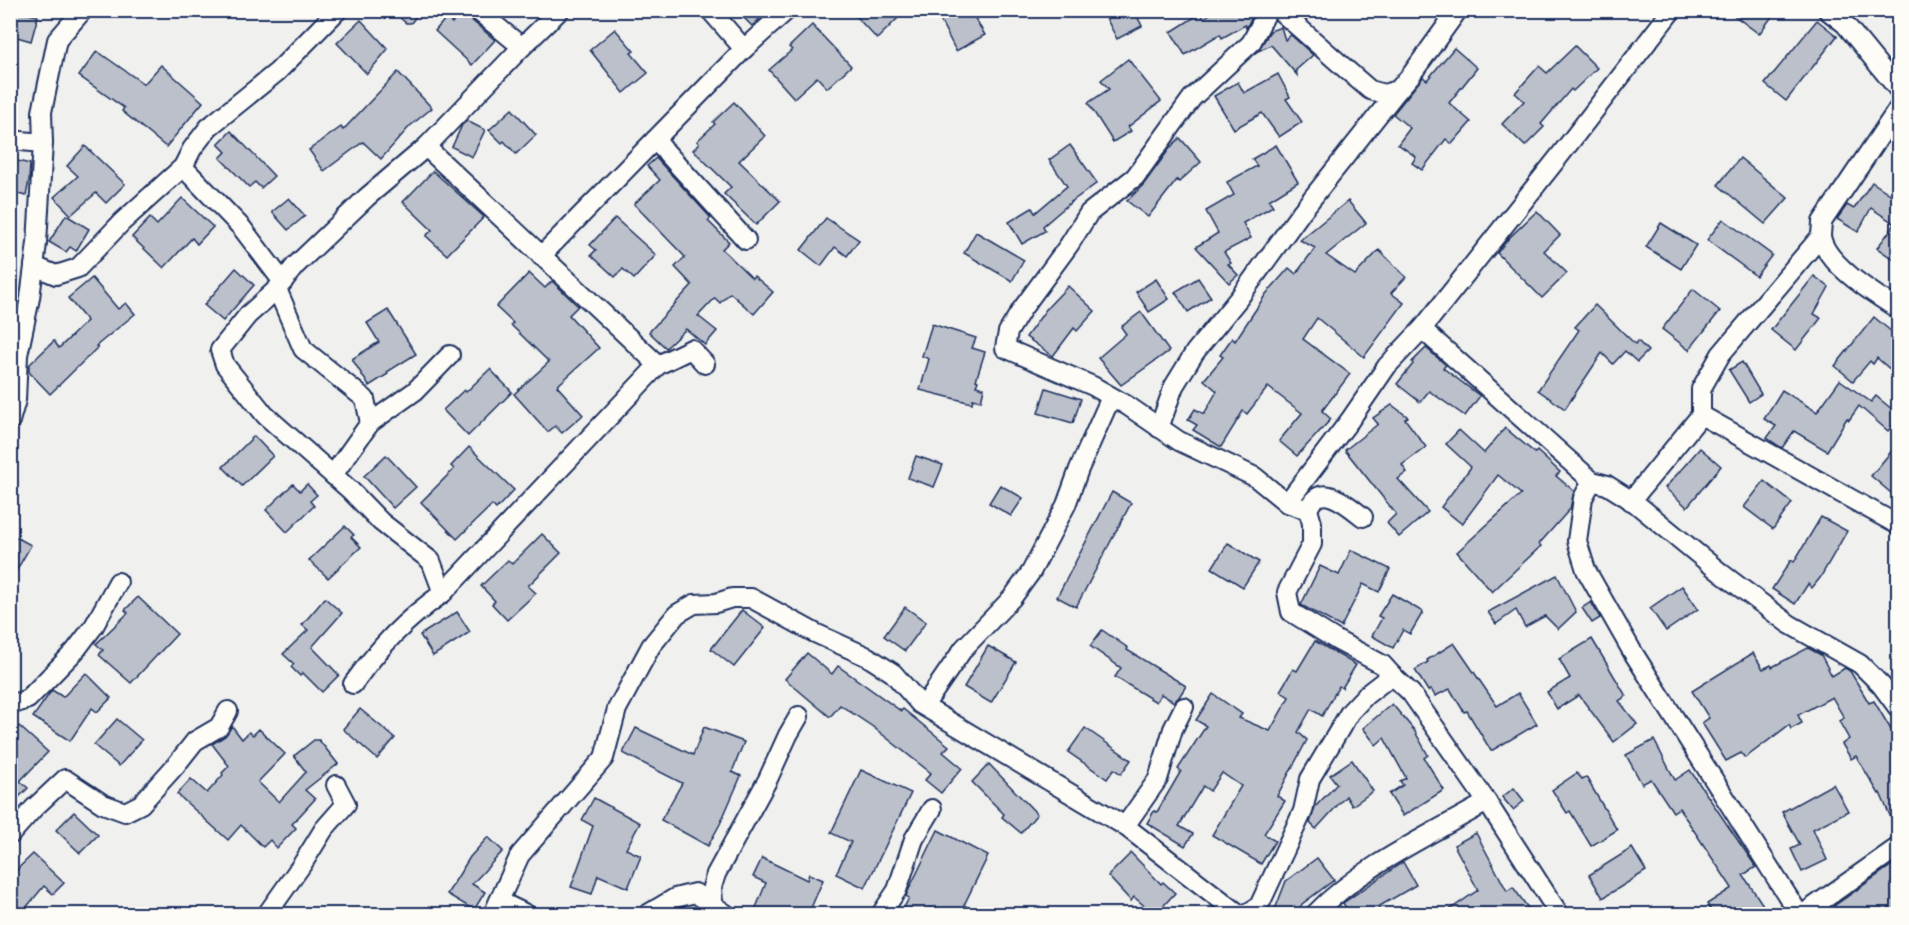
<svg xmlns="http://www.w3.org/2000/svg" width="1909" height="925" viewBox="0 0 1909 925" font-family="Mali,sans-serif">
<rect width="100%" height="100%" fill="#f0f0ee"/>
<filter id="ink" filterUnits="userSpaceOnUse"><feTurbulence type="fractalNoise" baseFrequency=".0167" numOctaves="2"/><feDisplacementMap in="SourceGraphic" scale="12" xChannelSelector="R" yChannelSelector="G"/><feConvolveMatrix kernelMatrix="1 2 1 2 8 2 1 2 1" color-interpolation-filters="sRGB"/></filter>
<g filter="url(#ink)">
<g fill="#bbc0ca" stroke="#1b2f5e" stroke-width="1.5">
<path d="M10,10L38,16L31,41L10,35Z"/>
<path d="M391,10H421L411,23H406Z"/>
<path d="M464,10L470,19L495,40L472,65L435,31L446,18L452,23Z"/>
<path d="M736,10H769L752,26Z"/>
<path d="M850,10H906L877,39Z"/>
<path d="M935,10H970L985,35L956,51Z"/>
<path d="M1102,10H1134L1142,26L1117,39Z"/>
<path d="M1216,10H1252L1254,13L1246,28L1245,25L1222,38L1220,34L1185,55L1171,32L1201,13L1204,18Z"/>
<path d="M1727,10H1777L1759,34Z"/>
<path d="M361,20L388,49L367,74L337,43Z"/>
<path d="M1817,20L1837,36L1786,101L1765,84Z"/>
<path d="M812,25L851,66L827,88L817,77L794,98L769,70L792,50L789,47Z"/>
<path d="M1281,27L1285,40L1291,35L1313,55L1296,70L1297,75L1271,45L1258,51L1270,31Z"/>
<path d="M615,29L634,51L631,53L648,73L624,93L590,50Z"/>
<path d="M1575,46L1597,68L1573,91L1571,89L1541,124L1544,127L1525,146L1502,124L1524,101L1515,93L1539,66L1547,73Z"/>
<path d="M1454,48L1477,68L1449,103L1471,122L1452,144L1446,139L1422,170L1412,163L1416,157L1398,144L1410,128L1393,114L1423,77L1427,80Z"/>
<path d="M97,51L144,84L161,65L203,102L166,147L122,111L124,108L79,76Z"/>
<path d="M1128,59L1161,101L1128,127L1131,131L1113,142L1088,103L1109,89L1101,80Z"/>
<path d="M398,72L432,108L410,126L381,159L363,142L324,171L309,150L341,127L343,130Z"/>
<path d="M1278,74L1290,97L1286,99L1302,122L1279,137L1262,113L1234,129L1214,96L1238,82L1244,93Z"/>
<path d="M734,102L765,136L739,161L780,201L756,225L724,194L731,187L693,150L699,144L697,141L715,124L713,122Z"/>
<path d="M512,109L536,135L516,154L504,141L502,143L489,130Z"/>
<path d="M467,121L485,130L472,157L452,147L462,125Z"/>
<path d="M231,131L274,176L261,188L255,182L249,187L220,158L226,152L218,144Z"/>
<path d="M1180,138L1201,162L1179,182L1177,180L1148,217L1127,201L1144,184L1170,148Z"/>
<path d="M1070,145L1097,183L1071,202L1043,226L1045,231L1022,244L1009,222L1032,208L1035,213L1067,186L1049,160Z"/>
<path d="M1276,145L1298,182L1269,200L1273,206L1243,223L1251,238L1224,252L1231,263L1228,264L1238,275L1229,283L1196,247L1218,233L1206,211L1234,195L1227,182L1257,166L1252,159Z"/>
<path d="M85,146L125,184L106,203L96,193L71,215L54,197L78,176L67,166Z"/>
<path d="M656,158L711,218L708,221L729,242L722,249L752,278L754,276L773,292L754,314L730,293L720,303L715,298L698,316L717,331L705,345L686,329L666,348L649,332L692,285L675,267L685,257L634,204L660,180L647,166Z"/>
<path d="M1740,158L1788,198L1765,224L1718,185Z"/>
<path d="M10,159L30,164L29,181L26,196L10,192Z"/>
<path d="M433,171L484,217L447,255L426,236L432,230L403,202Z"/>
<path d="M1872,182L1899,200V263L1877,248L1895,224L1871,208L1858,232L1837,219L1847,205L1854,209Z"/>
<path d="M182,198L213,227L197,244L192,238L164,268L132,237L150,218L157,225Z"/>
<path d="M289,198L305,216L288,230L272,212Z"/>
<path d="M1348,201L1366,223L1326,255L1355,275L1379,250L1406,277L1391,293L1404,303L1364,357L1317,318L1303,339L1350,374L1322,411L1331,419L1297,456L1279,441L1302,413L1268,387L1247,414L1243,411L1221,447L1193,430L1197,425L1188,420L1195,409L1204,414L1217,391L1204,380L1223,357L1220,355L1232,338L1235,341L1266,294L1289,268L1296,274L1315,248L1300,240Z"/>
<path d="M1537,211L1560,235L1544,251L1567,273L1542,298L1497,253L1509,238Z"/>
<path d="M66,215L89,229L76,251L70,247L66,252L49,242Z"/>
<path d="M615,218L656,255L634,279L623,269L615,277L591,255L596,250L590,245Z"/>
<path d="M826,218L859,240L847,256L835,247L821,266L801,250Z"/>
<path d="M1723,219L1772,255L1756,276L1707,240Z"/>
<path d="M1661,223L1696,245L1681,269L1646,247Z"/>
<path d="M976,232L1024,260L1012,281L964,253Z"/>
<path d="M236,268L254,285L223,321L204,305Z"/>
<path d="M529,273L545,288L552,281L578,306L569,315L599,348L557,386L583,415L562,433L555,426L548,432L514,394L549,362L511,325L513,323L496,307Z"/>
<path d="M1814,276L1829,287L1814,314L1821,318L1796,350L1771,330Z"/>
<path d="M92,278L118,309L126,303L135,314L96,346L98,347L50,394L29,372V365L54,341L59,348L87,321L68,298Z"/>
<path d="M1198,278L1211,297L1188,312L1175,292Z"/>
<path d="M1156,279L1169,299L1149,312L1136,292Z"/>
<path d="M1068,286L1095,311L1077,331L1074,328L1053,356L1026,337L1047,308Z"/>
<path d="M1693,289L1720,311L1689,350L1662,329Z"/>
<path d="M1595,305L1635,344L1638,341L1648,351L1637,362L1625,351L1613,364L1602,353L1565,409L1538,390L1579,330L1575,327Z"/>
<path d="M388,310L416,354L387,372L388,374L369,386L352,359L379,342L367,323Z"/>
<path d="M1141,312L1169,351L1121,385L1098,358L1126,334L1121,327Z"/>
<path d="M1874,317L1899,338V377L1877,358L1873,364L1870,361L1853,381L1835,366Z"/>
<path d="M932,324L976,338L972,348L985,352L976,380L978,381L976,386L984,388L981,401L973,399L972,403L920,390L929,359L922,356Z"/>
<path d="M1426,348L1446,365L1443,368L1480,396L1465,416L1429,391L1420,402L1397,384L1413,364L1412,362Z"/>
<path d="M1742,362L1761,394L1749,402L1729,370Z"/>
<path d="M490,369L512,392L468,436L443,410L464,390L466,392Z"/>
<path d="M1840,380L1871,402L1876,396L1899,415V418L1888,431L1859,406L1849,420L1847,418L1827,451L1794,431L1782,448L1767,438L1776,426L1764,419L1782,390L1817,412Z"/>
<path d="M1046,388L1081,399L1073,423L1038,413Z"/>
<path d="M1392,405L1408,417L1405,419L1426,447L1402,465L1407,472L1398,479L1428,512L1399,537L1387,523L1396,514L1345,450L1378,424L1373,418Z"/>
<path d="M1505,428L1535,453L1537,451L1560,472L1556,476L1574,491L1570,509L1539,544L1541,546L1492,592L1457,552L1521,494L1498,475L1462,524L1441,507L1471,467L1446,444L1459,430L1484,453Z"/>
<path d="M254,436L273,456L242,486L223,467Z"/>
<path d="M1899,442V483L1891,493L1871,476Z"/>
<path d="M469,447L514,490L496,509L492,505L457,539L421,502L454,469L451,466Z"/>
<path d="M1700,448L1721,466L1687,507L1665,488Z"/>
<path d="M386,455L416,487L393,508L364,476Z"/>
<path d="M916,456L943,465L934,487L908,478Z"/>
<path d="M1764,481L1792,503L1773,529L1744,507Z"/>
<path d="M293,484L300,491L307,484L317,495L310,501L314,506L287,532L266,510Z"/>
<path d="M1000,485L1023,498L1011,516L989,503Z"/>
<path d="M1112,492L1131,503L1076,607L1057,597Z"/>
<path d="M1821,517L1847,531L1820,578L1812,588L1808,584L1795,604L1772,589L1791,560L1794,562Z"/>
<path d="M345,526L354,535L351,537L361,547L328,578L309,560Z"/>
<path d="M10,534L31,545L10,582Z"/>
<path d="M542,534L561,553L528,586L536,593L507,620L492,604L495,601L481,586L508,560L512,564Z"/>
<path d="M1228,543L1259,562L1243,587L1212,568Z"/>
<path d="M1351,550L1390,569L1379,592L1363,584L1341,627L1301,605L1320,566L1339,575Z"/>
<path d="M1557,575L1576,612L1558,629L1545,616L1525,627L1516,610L1496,624L1488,612Z"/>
<path d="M1682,586L1698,609L1666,631L1650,608Z"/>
<path d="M1392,594L1423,612L1410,634L1403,630L1393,648L1372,636L1382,618L1378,616Z"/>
<path d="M138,597L177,634L131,683L99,655L103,650L96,644L128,613L125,610Z"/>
<path d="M325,598L342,613L312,647L339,675L322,692L303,673L300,676L291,667L294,664L283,654L308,630L302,625Z"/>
<path d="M1591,602L1600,618L1592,623L1582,608Z"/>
<path d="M905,607L926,622L905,651L884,636Z"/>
<path d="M742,610L765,628L734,667L711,649Z"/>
<path d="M457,612L470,632L433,656L420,635Z"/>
<path d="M1102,630L1128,648L1127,650L1186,686L1179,697L1174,702L1161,694L1156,702L1115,677L1121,668L1090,646Z"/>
<path d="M1592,639L1626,696L1619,701L1637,724L1614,742L1579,695L1557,709L1547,692L1570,678L1559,659Z"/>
<path d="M1315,641L1356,665L1342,688L1339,686L1322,716L1311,709L1298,732L1307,740L1277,796L1285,801L1264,834L1275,841L1261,864L1212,835L1241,786L1222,773L1210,791L1203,786L1179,826L1193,834L1185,846L1147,823L1154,811L1157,812L1181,771L1178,769L1206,726L1196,720L1213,694L1242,714L1239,718L1270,731L1289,697L1280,691L1293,669L1297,671Z"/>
<path d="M1454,643L1497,706L1518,693L1537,724L1491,751L1467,711L1464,712L1450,689L1435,696L1431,689L1428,691L1415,670L1428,662L1427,660Z"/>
<path d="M988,646L1016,662L991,703L964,687Z"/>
<path d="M1808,648L1821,655L1832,676L1845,668L1850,671L1869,703L1874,701L1899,743V836L1880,793L1879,794L1856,756L1851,759L1842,744L1849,739L1839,721L1844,718L1832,697L1798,715L1802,723L1791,729L1789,725L1745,758L1741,753L1726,761L1702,723L1709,718L1692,691L1753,653L1763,669L1771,665L1772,667Z"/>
<path d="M807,653L832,674L838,666L901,711L903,709L949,746L943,752L962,768L941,793L925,780L931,773L873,727L840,705L830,717L785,679Z"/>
<path d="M86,673L111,698L97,712L92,708L70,741L33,717L52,690L63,697Z"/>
<path d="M1392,704L1414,730L1428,755L1424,758L1444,790L1403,816L1389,794L1403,785L1400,781L1406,778L1384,738L1376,745L1363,728Z"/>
<path d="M360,709L395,738L377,759L343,729Z"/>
<path d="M117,719L142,740L119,766L94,745Z"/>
<path d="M19,726L48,752L20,781L28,788L10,806V736Z"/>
<path d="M232,726L242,739L249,732L253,735L259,729L285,754L258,782L279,802L306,772L294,756L314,740H319L338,764L305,790L315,799L292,824L296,828L277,848L270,840L263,847L241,825L228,840L177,794L191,779L207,793L223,775L222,773L229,766L212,744L225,736Z"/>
<path d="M704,727L744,742L732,772L741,776L720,824L708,846L661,820L682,783L623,753L636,728L693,755Z"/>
<path d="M1085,728L1131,760L1121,774L1114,769L1107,779L1068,752Z"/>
<path d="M1654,740L1675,780L1690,770L1756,867L1743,875L1765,908L1754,915H1714L1707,904L1732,888L1679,808L1673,812L1651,779L1642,784L1626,755Z"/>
<path d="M1352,760L1373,791L1352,806L1346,796L1316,829L1310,823L1315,807L1337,784L1330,775Z"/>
<path d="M989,764L1037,814L1021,833L1002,817L1004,814L972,782Z"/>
<path d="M861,770L911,793L865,888L836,874L851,842L831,833Z"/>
<path d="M1577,773L1582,779L1586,777L1617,830L1591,846L1570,811L1567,813L1552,790Z"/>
<path d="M1833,784L1848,811L1813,829L1827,860L1802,872L1791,849L1800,845L1782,812Z"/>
<path d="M1514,788L1524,801L1513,810L1502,797Z"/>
<path d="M594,798L640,823L626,849L641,856L628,888L598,875L592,894L571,887L593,826L582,820Z"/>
<path d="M74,812L98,835L80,853L56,830Z"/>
<path d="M938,830L988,856L964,905L980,915H944L930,908L927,915H900L909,898L906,896L910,887Z"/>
<path d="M1476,833L1507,891L1513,887L1533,915H1442L1478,890L1454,845Z"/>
<path d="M488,837L503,851L472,884L485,892L474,910L447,894L470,857Z"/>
<path d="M1632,848L1646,871L1603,898L1589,875Z"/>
<path d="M1131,853L1161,884L1163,882L1175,893L1155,915L1134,897L1131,901L1108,876Z"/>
<path d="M33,854L64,883L53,894L44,886L20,915H10V876Z"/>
<path d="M762,858L807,880L809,874L823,880L808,915H753L766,883L753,877Z"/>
<path d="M1317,858L1334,880L1302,904L1297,915H1281L1274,912L1286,881Z"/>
<path d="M1403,862L1416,885L1378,907L1380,910L1373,915H1350L1343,903Z"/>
<path d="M1895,863L1899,869V915H1840L1834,906Z"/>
</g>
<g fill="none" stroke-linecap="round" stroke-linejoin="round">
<defs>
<g id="street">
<path d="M710,10L744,49L787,10"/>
<path d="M1268,10L1251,43L1192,98L1135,177L1089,213L1069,245L1022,309L1008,332L1005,348L1093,386L1128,406L1179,441L1255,477L1287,503L1308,510L1312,523V544L1287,592L1291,612L1338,641L1383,665L1392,675"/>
<path d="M1279,10L1356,78L1370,90L1384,94L1398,90L1411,75L1458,10"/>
<path d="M1827,10L1845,24L1898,89"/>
<path d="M522,47L560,10"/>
<path d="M1898,109L1822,222C1822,226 1821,232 1821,236C1825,264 1876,295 1898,309"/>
<path d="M10,140L43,143"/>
<path d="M655,140L746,240"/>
<path d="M183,167L242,228L283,282"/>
<path d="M541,256L744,49"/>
<path d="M34,266L56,275L78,268L122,222L183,167L192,149L209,127L277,72L338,10"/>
<path d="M277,289L303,349L365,399L370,423"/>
<path d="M1422,329L1592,481L1607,485L1634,502L1721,573L1789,624L1860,664L1881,685L1898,708"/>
<path d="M658,365L691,349L705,364"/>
<path d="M1701,415L1898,525"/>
<path d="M10,421L16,400L18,355L30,298L37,243L43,143L42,112L57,40L83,10"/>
<path d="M1159,428L1174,386L1195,352L1239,298L1302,211L1398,90"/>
<path d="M333,475L370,423L415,391L450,355"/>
<path d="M1592,481L1583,498L1577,541L1586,570L1632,651L1799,914"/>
<path d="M1631,501L1701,415V389L1721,354L1821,236"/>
<path d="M1287,503L1350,420L1387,366L1422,329L1561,154L1672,10"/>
<path d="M1308,510C1319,479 1348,505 1363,517"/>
<path d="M443,593L658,365L426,147L522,47L477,10"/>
<path d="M353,684C381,645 405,620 443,593L431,561L381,522L350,490L265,415L225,365L220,350L248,315L277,289L295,266L367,197L426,147"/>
<path d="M10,705L28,699L75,651L94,626L118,582"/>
<path d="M924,706L964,648L1012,598L1031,572L1066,505L1079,469L1111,397"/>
<path d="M1125,826L1158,779L1173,729L1184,707"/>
<path d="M10,835L34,808L65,779L103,804L125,812L141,804L176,765L195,741L219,727L228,711"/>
<path d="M499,901L526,914"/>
<path d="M713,904L712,887L716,874L768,779L788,735L799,716"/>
<path d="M267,914L303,863L324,829L346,804L336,785"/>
<path d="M493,914L520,855L604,758L617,709L651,646L677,614L694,604L716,603L732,598H751L815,633L868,657L893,673L920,704L1125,826L1239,914"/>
<path d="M648,914L675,898L695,893L726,914"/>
<path d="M881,914L897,890L914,839L932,809"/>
<path d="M1246,914L1259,906L1303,811L1310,779L1350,712L1366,695L1392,675L1411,693L1487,802L1559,914"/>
<path d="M1315,914C1360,867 1430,835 1487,802"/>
<path d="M1803,914L1898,847"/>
</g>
</defs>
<use href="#street" stroke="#1b2f5e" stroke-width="22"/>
<use href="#street" stroke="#fdfcf7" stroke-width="18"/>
</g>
</g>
<rect width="1909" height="925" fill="none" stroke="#fdfcf7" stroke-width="36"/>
<rect x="18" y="18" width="1873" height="889" fill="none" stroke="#1b2f5e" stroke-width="2" filter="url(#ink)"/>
</svg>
